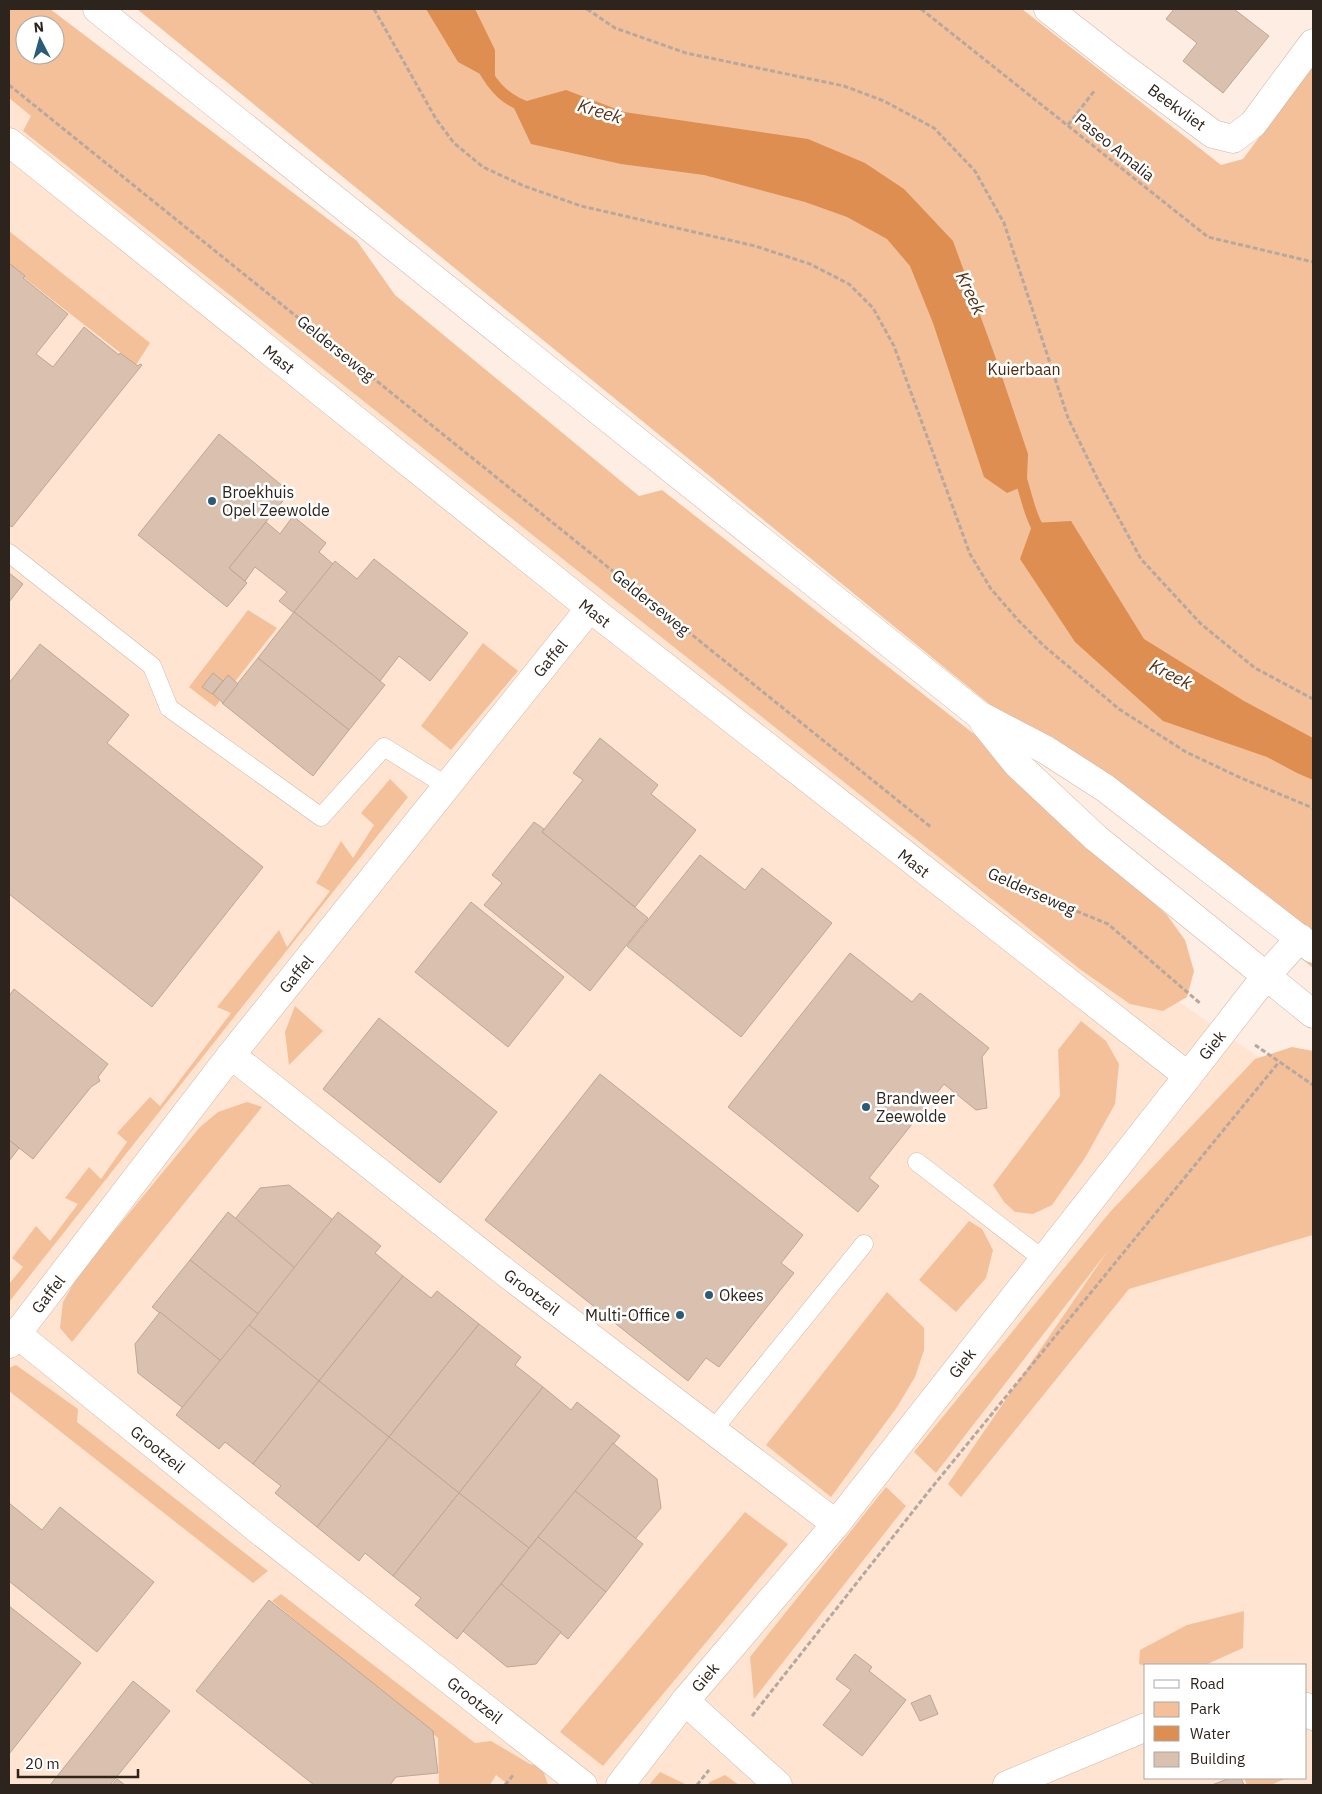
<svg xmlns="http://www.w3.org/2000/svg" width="1322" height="1794" viewBox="0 0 1322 1794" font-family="'IBM Plex Sans',sans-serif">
<rect width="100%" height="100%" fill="#fdede2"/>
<path fill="#fee4d1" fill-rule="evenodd" d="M9,94L1162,990L1313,1095V1785H9ZM1146,1665H1306V1778H1146Z"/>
<g fill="#f3c09a" fill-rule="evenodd">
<path d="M9,9H50L357,241L395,295L639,496L662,490L992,748L1119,872L1167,915L1185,940L1194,971L1187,997L1163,1011L1130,1004L1081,970L23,131L31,116L9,98ZM25,25H55V55H25Z"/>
<path d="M137,9H1022L1221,165L1243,159L1313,65V968Z"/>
<path d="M9,231L150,343L136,365L9,266Z"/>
<path d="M248,610L277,628L215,707L189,687Z"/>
<path d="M483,643L518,671L451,750L421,726Z"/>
<path d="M390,779L408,797L9,1302V1284L23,1267L12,1258L36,1226L50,1241L78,1204L65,1198L89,1167L101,1179L127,1142L117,1133L150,1097L160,1106L231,1013L217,1007L279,930L287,947L330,891L316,883L341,841L353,858L374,825L361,813Z"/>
<path d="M295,1006L323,1031L289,1065L285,1032Z"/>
<path d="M1081,1021L1106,1041L1119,1064L1115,1104L1085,1158L1052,1205L1033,1214L1015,1212L1004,1202L993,1185L1060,1096L1058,1050Z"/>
<path d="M1292,1047L1313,1051V1235L1129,1289L961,1497L948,1484L1107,1252L936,1473L914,1452L1110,1212L1255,1059Z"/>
<path d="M247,1102L262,1107L72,1342L60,1328L63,1302L79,1274L200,1127L218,1112Z"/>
<path d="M969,1221L982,1229L993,1250L986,1278L956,1312L919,1280Z"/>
<path d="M887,1292L924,1328V1350L915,1377L897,1407L831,1497L766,1445Z"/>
<path d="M16,1365L78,1409L77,1422L268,1571L253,1583L9,1391V1368Z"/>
<path d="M886,1487L906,1506L754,1699L750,1657Z"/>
<path d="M745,1512L788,1544L603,1766L560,1732Z"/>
<path d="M281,1594L475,1743L491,1741L530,1764L542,1767L548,1785H509L496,1775L490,1785H439L438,1738L272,1601Z"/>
<path d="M1244,1611L1243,1648L1205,1665L1146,1666L1139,1664L1140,1650L1187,1625Z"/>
<path d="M660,1772L685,1784L649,1785Z"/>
<path d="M725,1775L739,1785H707L710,1782Z"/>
<path d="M1244,1778H1287L1271,1785H1247Z"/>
</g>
<g fill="#dd8e50">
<path d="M426,9H475L495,50V82L458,62Z"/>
<path d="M566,90L624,112L808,139L865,163L904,189L953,241L995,356L1028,454L1027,478L1024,486L1007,493L984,477L933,323L910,266L887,239L847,217L805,202L704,175L621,164L531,144L514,108L516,104Z"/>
<path d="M1071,521L1144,639L1244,701L1313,738V780L1297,773L1267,757L1163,721L1075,642L1020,559L1033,523Z"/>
</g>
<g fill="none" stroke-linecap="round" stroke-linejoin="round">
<g stroke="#dd8e50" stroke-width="12">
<path d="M482,66C494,88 506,101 531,109"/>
<path d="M1018,470C1026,492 1029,516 1042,535"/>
</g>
</g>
<g fill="#dac1af" stroke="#bea694">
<path d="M1174,9H1234L1269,36L1223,93L1183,61L1197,43L1166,19Z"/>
<path d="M9,263L25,276L23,278L68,314L36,354L53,367L84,327L119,355L120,353L138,366L140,364L142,365L12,527L9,525Z"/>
<path d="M219,434L290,492L229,568L247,583L227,607L138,535Z"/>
<path d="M293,516L326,543L319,552L333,564L294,613L279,601L287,592L255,567L245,581L229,568L266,522L280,534Z"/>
<path d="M374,559L468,633L430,681L399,656L380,681L294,612L335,561L357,579Z"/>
<path d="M9,573L23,584L9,602Z"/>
<path d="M294,612L385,685L349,730L258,658Z"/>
<path d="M40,644L129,715L107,743L263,867L152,1007L9,894V683Z"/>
<path d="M258,658L349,730L313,776L222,703Z"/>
<path d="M213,673L223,681L212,694L202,687Z"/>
<path d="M228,675L238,684L223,703L213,694Z"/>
<path d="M600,738L658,785L651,794L696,830L635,907L542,832L583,780L573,773Z"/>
<path d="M534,822L544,829L542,832L648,918L590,991L484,905L502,883L492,875Z"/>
<path d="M700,855L745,890L762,868L832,923L741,1037L627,946Z"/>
<path d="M471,902L564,977L508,1047L415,972Z"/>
<path d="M850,953L912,1002L920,993L989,1048L982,1057L987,1108L976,1110L944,1084L869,1178L879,1186L858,1212L728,1107Z"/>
<path d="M14,989L108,1064L98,1077L100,1081L91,1087L33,1159L9,1140V996Z"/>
<path d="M379,1018L497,1112L440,1183L323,1089Z"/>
<path d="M600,1074L803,1235L781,1263L794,1273L719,1367L706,1358L688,1381L485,1220Z"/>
<path d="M9,1140L19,1148L9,1161Z"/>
<path d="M289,1185L333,1220L295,1268L235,1219L260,1188Z"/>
<path d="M228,1212L295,1268L258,1314L190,1260Z"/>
<path d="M338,1212L381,1246L375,1253L403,1276L319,1381L249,1325Z"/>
<path d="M190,1260L258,1314L221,1361L152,1307Z"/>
<path d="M403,1276L431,1298L437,1291L479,1324L389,1437L319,1381Z"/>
<path d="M160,1312L221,1361L183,1408L138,1373L135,1344Z"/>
<path d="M479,1324L521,1357L515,1365L543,1387L459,1493L389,1437Z"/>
<path d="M249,1325L319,1381L253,1464L225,1442L219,1449L176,1415Z"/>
<path d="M319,1381L389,1437L317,1527L275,1493L281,1486L253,1464Z"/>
<path d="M543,1387L571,1410L577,1402L620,1436L529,1548L459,1493Z"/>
<path d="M389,1437L459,1493L393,1576L365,1553L359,1561L317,1527Z"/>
<path d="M613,1443L657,1479L661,1508L635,1539L575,1491Z"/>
<path d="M575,1491L643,1544L606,1592L538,1537Z"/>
<path d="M459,1493L529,1548L457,1639L415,1605L421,1598L393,1576Z"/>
<path d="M9,1503L42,1530L60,1507L154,1582L97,1652L9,1581Z"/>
<path d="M538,1537L606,1592L568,1639L501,1584Z"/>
<path d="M501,1584L561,1632L536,1664L507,1667L463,1631Z"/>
<path d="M269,1600L433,1731L438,1773L396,1777L390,1785H314L196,1691Z"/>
<path d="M9,1606L81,1663L9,1754Z"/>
<path d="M855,1654L872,1667L869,1671L906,1700L862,1756L823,1725L851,1690L836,1679Z"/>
<path d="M133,1681L170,1711L110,1785H50Z"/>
<path d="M930,1695L938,1714L920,1721L911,1703Z"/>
<path d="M1230,1778H1241L1244,1785H1212Z"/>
<path d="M117,1779L125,1785H112Z"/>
</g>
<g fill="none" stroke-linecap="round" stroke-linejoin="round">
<defs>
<g id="lane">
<path d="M9,553L152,666L169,708L321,817L384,747L447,786"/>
<path d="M917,1162L1044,1260"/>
<path d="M713,1430L864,1244"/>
</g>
<g id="street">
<path d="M1048,9L1116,62L1213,134L1233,139L1253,124L1313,43"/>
<path d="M9,142L590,608L1188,1076"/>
<path d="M231,1055L510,1276L836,1524"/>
<path d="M17,1334L260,1531L583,1785"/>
<path d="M9,1344L231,1055L590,608"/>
<path d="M685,1701L778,1785"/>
<path d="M1306,1707L1313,1716"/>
<path d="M620,1785L685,1701L836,1524L1188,1076L1266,976L1300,938"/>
<path d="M1007,1785L1146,1727"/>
</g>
<g id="secondary">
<path d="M97,9L979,715L1046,750L1105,788L1313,949"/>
<path d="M984,723L1017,764L1096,838L1313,1014"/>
</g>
</defs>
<use href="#lane" stroke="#cfb6a5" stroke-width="19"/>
<use href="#street" stroke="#cfb6a5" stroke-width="29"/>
<use href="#secondary" stroke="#cfb6a5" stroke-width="29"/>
<g stroke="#b6a89e" stroke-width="3" stroke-dasharray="5 2.5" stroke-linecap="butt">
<path d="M374,9L436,119L454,143L483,167L524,186L581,206L755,246L810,264L849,284L873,308L894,346L970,554L991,589L1018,620L1044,646L1119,709L1186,752L1241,778L1313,808"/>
<path d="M587,9L615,28L686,53L844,86L884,101L934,128L975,171L1004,223L1068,418L1099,482L1141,559L1201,624L1255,668L1313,699"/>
<path d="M921,9L1208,237L1313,262"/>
<path d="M9,85L932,828"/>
<path d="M1068,125L1095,90"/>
<path d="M993,877L1108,924L1201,1004"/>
<path d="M1255,1045L1313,1085"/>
<path d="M752,1716L929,1491L1279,1062"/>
<path d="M505,1785L514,1774"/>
<path d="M697,1785L709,1770"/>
</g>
<use href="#lane" stroke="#fff" stroke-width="18"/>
<use href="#street" stroke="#fff" stroke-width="28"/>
<use href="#secondary" stroke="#fff" stroke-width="28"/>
</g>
<g fill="#2a5b79" stroke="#fff" stroke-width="2">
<circle cx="212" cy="501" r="5"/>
<circle cx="866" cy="1107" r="5"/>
<circle cx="709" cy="1295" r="5"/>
<circle cx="680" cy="1315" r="5"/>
</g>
<g text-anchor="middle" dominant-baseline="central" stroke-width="5" stroke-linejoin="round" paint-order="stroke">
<g font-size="16" fill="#2d241d" stroke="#fff">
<text transform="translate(1177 107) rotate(36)">Beekvliet</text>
<text transform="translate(1115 147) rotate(39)">Paseo Amalia</text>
<text transform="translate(336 348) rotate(39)">Gelderseweg</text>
<text transform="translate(279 359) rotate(39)">Mast</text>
<text transform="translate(651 602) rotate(39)">Gelderseweg</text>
<text transform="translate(595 613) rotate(38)">Mast</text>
<text transform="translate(550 658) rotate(-51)">Gaffel</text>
<text transform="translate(914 863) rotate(38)">Mast</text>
<text transform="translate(1032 891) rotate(24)">Gelderseweg</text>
<text transform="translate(296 974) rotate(-51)">Gaffel</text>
<text transform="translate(1212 1045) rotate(-51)">Giek</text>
<text transform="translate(532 1292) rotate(37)">Grootzeil</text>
<text transform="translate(48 1294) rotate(-52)">Gaffel</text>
<text transform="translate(962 1363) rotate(-52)">Giek</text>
<text transform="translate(158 1449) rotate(39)">Grootzeil</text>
<text transform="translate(705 1677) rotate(-49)">Giek</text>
<text transform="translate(475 1700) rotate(38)">Grootzeil</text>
</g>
<g font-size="16" fill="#4a2a10" stroke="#fff">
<text x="1024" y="369">Kuierbaan</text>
</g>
<g font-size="16" fill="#2d241d" stroke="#fff" text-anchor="start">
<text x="222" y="492">Broekhuis<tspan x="222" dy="18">Opel Zeewolde</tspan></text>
<text x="876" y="1098">Brandweer<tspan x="876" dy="18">Zeewolde</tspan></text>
<text x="719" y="1295">Okees</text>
<text x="670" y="1315" text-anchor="end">Multi-Office</text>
</g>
<g font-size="18" font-style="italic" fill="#56351b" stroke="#fff">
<text transform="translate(600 111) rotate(17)">Kreek</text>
<text transform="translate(971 293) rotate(65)">Kreek</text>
<text transform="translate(1171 674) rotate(27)">Kreek</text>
</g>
</g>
<rect width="1322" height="1794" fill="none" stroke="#2d241d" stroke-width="20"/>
<rect x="1144" y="1664" width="162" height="115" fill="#ffffff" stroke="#aba7a5"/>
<rect x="1154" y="1680" width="25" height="8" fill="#ffffff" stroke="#aba7a5"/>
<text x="1190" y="1689" font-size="15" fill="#2d241d">Road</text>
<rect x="1154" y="1702" width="25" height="15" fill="#f3c09a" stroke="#aba7a5"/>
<text x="1190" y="1714" font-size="15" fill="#2d241d">Park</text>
<rect x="1154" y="1726" width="25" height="15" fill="#dd8e50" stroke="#aba7a5"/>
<text x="1190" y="1739" font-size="15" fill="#2d241d">Water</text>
<rect x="1154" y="1752" width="25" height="15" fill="#dac1af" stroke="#aba7a5"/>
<text x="1190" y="1764" font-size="15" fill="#2d241d">Building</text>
<g transform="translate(40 40) rotate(354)"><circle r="24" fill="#ffffff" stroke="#aba7a5"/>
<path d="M0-4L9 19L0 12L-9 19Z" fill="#2a5b79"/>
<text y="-8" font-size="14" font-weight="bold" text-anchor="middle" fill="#2d241d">N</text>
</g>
<path d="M18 1769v8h120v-8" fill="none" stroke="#2d241d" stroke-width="2.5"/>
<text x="25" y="1769" font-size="15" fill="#2d241d" stroke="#ffffff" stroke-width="4" paint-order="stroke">20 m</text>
</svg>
